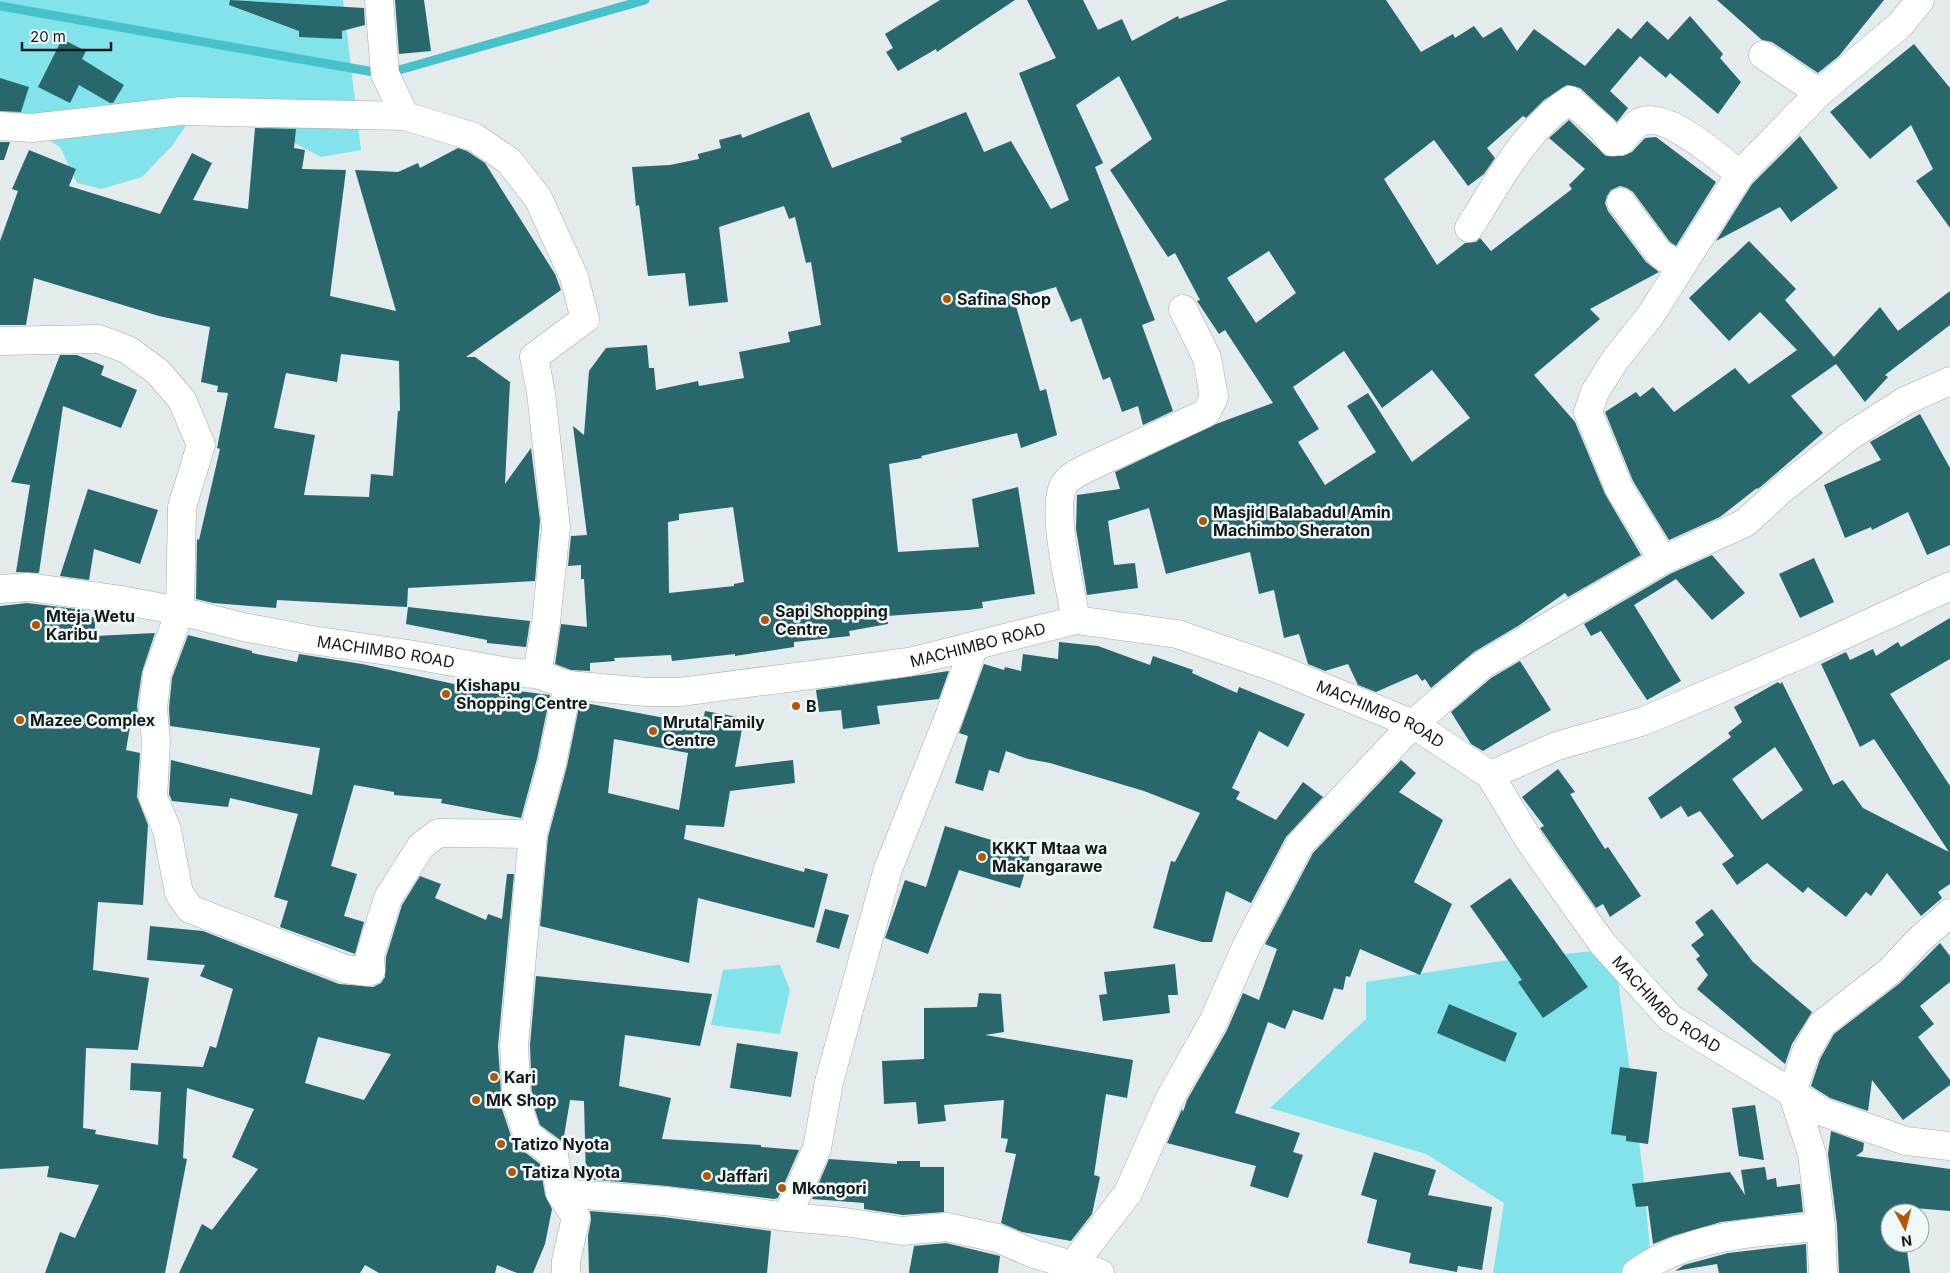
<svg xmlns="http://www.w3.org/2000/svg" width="1950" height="1273" viewBox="0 0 1950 1273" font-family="Inter,sans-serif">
<rect width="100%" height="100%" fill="#e3ebec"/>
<g fill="#82e3ea">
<path d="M0,0H343L361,150L321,157L257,123L202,102L172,146L142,177L101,189L77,183L60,147L29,127H0Z"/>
<path d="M1614,949L1643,1172L1652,1273H1493L1504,1203L1426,1154L1270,1108L1366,1019V982L1515,959Z"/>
<path d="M780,965L790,990L780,1034L711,1025L723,970Z"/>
</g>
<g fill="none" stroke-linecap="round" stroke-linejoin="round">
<path stroke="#47c1ca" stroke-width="9" d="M0,6L385,74L645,0"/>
</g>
<g fill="#28676c" fill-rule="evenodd">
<path d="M230,0L364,8L365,25L342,31V39L299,37V31L229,5Z"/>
<path d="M395,0H424L431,51L399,54Z"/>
<path d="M940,0H1015L937,52L936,49L898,71L886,52L893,48L885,34Z"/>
<path d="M1027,0H1083L1098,30L1122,19L1132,41L1178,16L1179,19L1228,0H1386L1421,52L1453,34L1455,38L1474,26L1483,38L1501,27L1517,51L1534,29L1585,66L1618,28L1631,39L1647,21L1668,40L1690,16L1723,54L1720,58L1741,82L1718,114L1670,73L1666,78L1640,56L1610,91L1628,108L1617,122L1580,88L1567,85L1544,100L1526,118L1523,116L1487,148L1495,158L1484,174L1468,186L1434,140L1384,179L1437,265L1465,243L1476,242L1480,238L1491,251L1572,189L1569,185L1585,169L1549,138L1569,120L1606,156H1623L1632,152L1645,138L1656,137L1716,182L1676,246L1670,242L1633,192L1627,188L1620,186L1611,190L1607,196L1605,203L1608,211L1646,262L1659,272L1590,309L1600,319L1534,375L1575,422L1605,494L1641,555L1568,597L1565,593L1518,626L1474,652L1431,688L1425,679L1422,681L1417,674L1376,692L1358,685L1348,664L1325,671L1308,664L1299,634L1284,638L1274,590L1259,594L1250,552L1166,574L1149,508L1108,521L1114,565L1135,563L1138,588L1087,595L1076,529L1077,495L1120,489L1115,472L1216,424L1273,403L1225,330L1219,334L1197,301L1200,300L1175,253L1168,257L1110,170L1152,139L1119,76L1076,105L1103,163L1095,167L1155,320L1142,325L1173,411L1143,425L1138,406L1122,412L1110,377L1103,380L1081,318L1071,322L1056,287L1014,299L1040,391L1046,389L1057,435L1021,448L1017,433L921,456L922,458L889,464L898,552L979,547L972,499L1018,487L1035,594L982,602L983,608L968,610L887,616L888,624L849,631L850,636L794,642V647L735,656V654L672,661L671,655L614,658L615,661L590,663V671L571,670L555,664L561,624L587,627L584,579H581V565L568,566L571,536L587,535L573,426L584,435L589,371L606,348L647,345L649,368H654L656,390L698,381L699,386L744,378L739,352L790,342L788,332L821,325L811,262L806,263L795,217L789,219L784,206L719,227L728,302L689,306L685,273L648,276L639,205L636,206L632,167L670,165L699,159L698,154L721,148L719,140L741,134L742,138L809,112L832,168L902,142L900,138L966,112L984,152L1011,141L1051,209L1069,200L1019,73L1056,58ZM1269,251L1296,293L1256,323L1227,278ZM1344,351L1382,408L1432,370L1470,418L1412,462L1368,393L1347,406L1376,452L1325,485L1298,442L1319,429L1293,387ZM733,507L744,582L734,584V586L669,593L668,522L679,520V514Z"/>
<path d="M1717,0H1884L1839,56L1818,73L1772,42L1762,40Z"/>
<path d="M62,39L86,51L82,59L124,85L113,103H110L79,85L70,103L38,87Z"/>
<path d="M1914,44L1950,88V228L1916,181L1933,169L1911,125L1870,159L1830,112Z"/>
<path d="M0,78L29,87L21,112L0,111Z"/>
<path d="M255,128L296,129L294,148L305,150L302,169L346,170L330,296L396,311L355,170L398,172L418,163L420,168L458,148L467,151L485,163L555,274L561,290L466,357H475L510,382L505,484L531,448L540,521L535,581L408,588L407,607L277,600L276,608L213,603L196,599L197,539L199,540L220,449L217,448L228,393L217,392L218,386L201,382L210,327L159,316L34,278L26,325H0V241L18,191L12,189L29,150L76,169L69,186L160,214L192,153L212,163L193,200L248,209ZM341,354L399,361L400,411H398L393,476L371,474L369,497L304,495L315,435L274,428L286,373L337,382Z"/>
<path d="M1800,136L1838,188L1791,222L1780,207L1716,241L1752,184Z"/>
<path d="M0,142H10L4,160H0Z"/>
<path d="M1749,241L1796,289L1785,300L1834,357L1880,307L1898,331L1950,291V325L1885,375L1888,377L1865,402L1836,364L1791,396L1823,433L1758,489L1757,488L1720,517L1669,540L1633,481L1605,412L1636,392L1640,397L1653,387L1674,412L1735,368L1749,384L1797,350L1760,312L1729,341L1689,298Z"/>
<path d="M60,355H77L104,366L101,375L137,390L121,428L63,406L39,573L16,572L30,485L11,482Z"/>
<path d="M1920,414L1950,468V545L1927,555L1908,512L1872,530L1871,527L1845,538L1824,485L1881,460L1870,442Z"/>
<path d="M88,489L158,510L140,564L94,549L89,580L60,576Z"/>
<path d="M1712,555L1745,593L1712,620L1676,579L1634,605L1681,681L1647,700L1601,631L1591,636L1584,624L1670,574Z"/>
<path d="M1814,558L1834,602L1800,618L1779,574Z"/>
<path d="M27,603L84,610L83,617H95V636L155,633L142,672L137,706L139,722L131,721L126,750L140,753L137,797L148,825L143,905L98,902L93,970L149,978L138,1050L86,1048L83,1128L96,1130L95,1134L158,1145L161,1092L130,1090L131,1063L203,1067L210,1046L216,1048L233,989L200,976L205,965L147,960L150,926L203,931L339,984L373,987L381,983L385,977L386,957L402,905L420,876L441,884L435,898L486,920L488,914L502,919L507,874H514L498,1046L502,1109L512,1139L517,1146L540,1164L545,1195L552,1209L545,1244L533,1273H517L497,1265L495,1273H379L365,1265L360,1273H179L202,1224L212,1230L258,1169L232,1157L254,1109L187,1088L183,1158L187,1159L165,1273H45L60,1232L75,1238L99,1185L47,1177L49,1166L0,1169V606ZM318,1037L391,1054L364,1100L305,1083Z"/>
<path d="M408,607L530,621L526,647L487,643V640L406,624Z"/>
<path d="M1950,618V659L1890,694L1950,786V884L1938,892L1942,898L1921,916L1887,873L1871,896L1866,892L1846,917L1808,887L1803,893L1767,863L1737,885L1722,864L1734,856L1700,811L1688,817L1681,806L1661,819L1648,798L1731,737L1728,733L1742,722L1734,707L1778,682L1780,684L1782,682L1833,785L1843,780L1863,808L1949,852L1874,739L1860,747L1821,664L1846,652L1850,660L1873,649L1876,656L1898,642L1901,647ZM1775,747L1803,790L1762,820L1732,779Z"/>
<path d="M188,635L252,651V653L297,662L299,654L362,664L477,689L478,686L550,695L537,759L521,818L441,803L442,799L394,795V792L354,785L331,866L357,874L344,916L364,922L355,954L280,927L288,901L274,897L298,814L230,798L228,807L172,801L169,794L171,760L312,795L320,748L170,726L169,708L172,678Z"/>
<path d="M1059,642L1098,646L1150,665L1153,656L1193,670L1192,673L1237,693L1239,687L1305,714L1288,747L1259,731L1232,788L1240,792L1236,799L1276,820L1303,782L1323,797L1286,837L1251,903L1226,891L1212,942H1202L1153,928L1171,861L1175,862L1200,813L1144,791L1050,763L1028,759L1006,751L999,773L989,770L983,791L955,783L968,736L959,733L984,664L1004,670L1005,667L1021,671L1023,654L1058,659Z"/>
<path d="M1520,661L1551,710L1483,751L1471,744L1451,712L1491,678Z"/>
<path d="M949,671L939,699L877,706L880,724L843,729L841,710L819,712L816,690Z"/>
<path d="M580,702L702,725L705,711L744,718L735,767L793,760L795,783L730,791L724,827L686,825L684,839L804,872L805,868L828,874L814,928L698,898L689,963L540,926L548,837L567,766ZM614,739L688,753L679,810L608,793Z"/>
<path d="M1401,760L1416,773L1399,792L1443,820L1414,882L1452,904L1420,975L1360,949L1350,977L1346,976L1343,990L1334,988L1323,1020L1293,1010L1285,1029L1268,1022L1235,1113L1300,1133L1293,1152L1303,1155L1288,1198L1250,1186L1256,1166L1167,1143L1182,1109L1183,1112L1187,1100L1227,1030L1243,993L1259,1000L1277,949L1265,944L1313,853Z"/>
<path d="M1558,769L1575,792L1570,794L1605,849L1608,847L1641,896L1610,917L1603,904L1596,908L1542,831L1540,828L1544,826L1522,797Z"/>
<path d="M945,826L1031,852L1020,888L959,870L928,954L885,938L905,880L926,887Z"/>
<path d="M1510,878L1588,987L1543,1018L1518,982L1522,980L1470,906Z"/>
<path d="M825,909L849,915L839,949L816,942Z"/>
<path d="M1712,909L1753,962L1812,1012L1792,1044L1785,1064L1697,989L1708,975L1696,959L1700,956L1691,945L1704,935L1695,922Z"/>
<path d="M1940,943L1950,956V982L1920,1006L1934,1024L1918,1037L1950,1080V1085L1903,1120L1872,1080L1868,1111L1830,1098L1811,1086L1820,1059L1834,1034L1900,983Z"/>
<path d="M1175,964L1178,995H1168L1170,1013L1103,1021L1099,995L1107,994L1104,972Z"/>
<path d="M536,976L712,994L700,1046L625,1035L619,1086L671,1098L662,1139L761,1145V1147L799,1150L778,1198L774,1199L667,1186L586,1179L584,1101L570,1100L563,1142L540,1125L532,1101L530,1045Z"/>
<path d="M979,993L1001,994L1004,1032L985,1035L1133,1060L1127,1098L1106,1094L1094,1175L1100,1177L1092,1214L1071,1241L1022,1232L1001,1223L1016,1154L1005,1152L1008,1139L1001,1138L1004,1100L944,1105L946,1121L918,1124L916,1102L884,1104L882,1061L924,1059V1008L977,1007Z"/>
<path d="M1449,1004L1517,1033L1505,1062L1437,1033Z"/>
<path d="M737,1043L798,1052L791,1097L730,1088Z"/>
<path d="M1620,1067L1657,1072L1648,1144L1626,1141V1136L1611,1134Z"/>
<path d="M1755,1105L1764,1160L1739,1156L1732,1108Z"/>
<path d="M1831,1131L1864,1143L1863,1151L1856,1156L1950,1169V1211L1902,1207L1903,1213H1890V1243H1906L1910,1273H1839L1837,1225L1828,1154Z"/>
<path d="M1374,1152L1436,1170L1428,1195L1492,1207L1482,1270L1458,1266L1457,1272L1409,1263L1411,1253L1367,1243L1377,1200L1361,1195Z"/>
<path d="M829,1159L897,1164V1161H920V1167H944V1212L903,1215L864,1209V1203L812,1199Z"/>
<path d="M1765,1167L1767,1180L1776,1178L1777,1187L1800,1184L1803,1212L1721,1222L1673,1236L1653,1244L1648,1206L1636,1207L1632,1184L1730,1172L1745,1195L1741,1170Z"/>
<path d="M590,1211L663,1217L771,1231L767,1273H589L588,1236L591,1220Z"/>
<path d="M946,1243L1000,1256L998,1273H909L914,1246Z"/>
<path d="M1806,1244L1807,1273H1719L1717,1264L1675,1271L1684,1265L1728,1253Z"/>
</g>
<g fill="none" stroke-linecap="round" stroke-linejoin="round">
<defs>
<g id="minor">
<path d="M379,0L385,74L405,116L474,137L509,161L538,198L574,277L585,319L534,357L541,393L556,527L546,622L537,674"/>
<path d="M1763,55L1819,93"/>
<path d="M0,126L32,128L181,111L405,116"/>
<path d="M1621,202L1659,253L1680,267"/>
<path d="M1469,228C1498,183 1524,130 1570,100L1603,129L1612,142L1621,141C1626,136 1631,128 1637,124C1662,105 1719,159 1740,174"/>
<path d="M0,341L99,339L128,350L158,372L182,400L201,445L182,507L180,611L157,674L153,708L156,742L153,797L167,830L179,893L190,909L345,969L368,972L371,971L370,955L388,898L421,846L438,833L533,834"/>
<path d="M1663,560L1619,488L1588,412L1595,392L1615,360L1650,316L1740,174L1819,93L1900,25L1920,0"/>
<path id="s1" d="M0,589L28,587L115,599L180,611L243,627L312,640L408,654L515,673L537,674L568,685L646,692H680L909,662L1076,620L1177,634L1276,668L1413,724L1490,775L1529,840L1602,943L1670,1018L1823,1112L1906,1141L1950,1146"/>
<path d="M1076,620C1071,592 1050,507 1064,485C1069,476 1081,471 1089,467L1206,413L1214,397L1207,358L1183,309"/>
<path d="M1490,775L1557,746L1644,721L1811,650L1950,586"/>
<path d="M560,1193L665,1201L787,1217L845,1222L902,1231L947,1227L997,1238L1034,1254L1100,1273"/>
<path d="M787,1217L817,1148L829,1082L888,869L950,714L974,646"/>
<path d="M1072,1266L1128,1193L1169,1100L1213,1022L1247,945L1300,844L1413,724L1482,665L1663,560L1745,523L1781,490L1850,436L1905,401L1950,381"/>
<path d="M566,1273V1261L576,1217L560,1193L554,1155L527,1134L517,1104L514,1045L533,834L552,763L568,685"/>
<path d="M1636,1273C1688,1235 1759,1231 1821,1227"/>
<path d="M1823,1273L1821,1227L1812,1154L1792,1092L1806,1052L1822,1024L1890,971L1918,941L1950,913"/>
</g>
</defs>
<use href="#minor" stroke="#a2aaaa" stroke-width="29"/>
<use href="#minor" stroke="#fff" stroke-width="28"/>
</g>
<g fill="#b45700" stroke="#f0f9f9" stroke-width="2">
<circle cx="947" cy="299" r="5"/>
<circle cx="1203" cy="521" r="5"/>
<circle cx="765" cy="620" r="5"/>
<circle cx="36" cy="625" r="5"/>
<circle cx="446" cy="694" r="5"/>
<circle cx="796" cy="706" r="5"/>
<circle cx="20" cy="720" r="5"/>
<circle cx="653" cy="731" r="5"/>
<circle cx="982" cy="857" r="5"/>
<circle cx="494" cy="1077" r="5"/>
<circle cx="476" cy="1100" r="5"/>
<circle cx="501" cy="1144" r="5"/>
<circle cx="512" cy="1172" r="5"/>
<circle cx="707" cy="1176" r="5"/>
<circle cx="782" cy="1188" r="5"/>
</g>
<g text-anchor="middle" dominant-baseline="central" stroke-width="5" stroke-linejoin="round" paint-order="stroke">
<g font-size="16" font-weight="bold" fill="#16191a" stroke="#f0f9f9" text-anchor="start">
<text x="957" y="299">Safina Shop</text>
<text x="1213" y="512">Masjid Balabadul Amin<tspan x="1213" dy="18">Machimbo Sheraton</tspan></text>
<text x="775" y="611">Sapi Shopping<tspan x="775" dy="18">Centre</tspan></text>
<text x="46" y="616">Mteja Wetu<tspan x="46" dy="18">Karibu</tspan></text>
<text x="456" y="685">Kishapu<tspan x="456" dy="18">Shopping Centre</tspan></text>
<text x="806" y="706">B</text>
<text x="30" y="720">Mazee Complex</text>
<text x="663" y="722">Mruta Family<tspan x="663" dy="18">Centre</tspan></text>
<text x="992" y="848">KKKT Mtaa wa<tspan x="992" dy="18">Makangarawe</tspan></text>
<text x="504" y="1077">Kari</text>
<text x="486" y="1100">MK Shop</text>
<text x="511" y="1144">Tatizo Nyota</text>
<text x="522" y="1172">Tatiza Nyota</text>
<text x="717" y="1176">Jaffari</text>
<text x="792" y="1188">Mkongori</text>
</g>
<g font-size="16" fill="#16191a" stroke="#f0f9f9">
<text stroke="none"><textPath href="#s1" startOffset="992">MACHIMBO ROAD</textPath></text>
<text stroke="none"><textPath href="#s1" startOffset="392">MACHIMBO ROAD</textPath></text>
<text stroke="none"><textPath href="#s1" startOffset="1414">MACHIMBO ROAD</textPath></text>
<text stroke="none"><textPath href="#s1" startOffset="1832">MACHIMBO ROAD</textPath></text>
</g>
</g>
<g transform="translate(1905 1228) rotate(173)"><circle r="24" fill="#f0f9f9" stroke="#999fa0"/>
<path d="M0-4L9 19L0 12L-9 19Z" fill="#b45700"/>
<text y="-8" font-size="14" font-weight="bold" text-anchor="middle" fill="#16191a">N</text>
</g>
<path d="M22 42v8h89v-8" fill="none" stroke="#16191a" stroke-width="2.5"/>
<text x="30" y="42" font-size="15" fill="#16191a" stroke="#f0f9f9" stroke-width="4" paint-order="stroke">20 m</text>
</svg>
